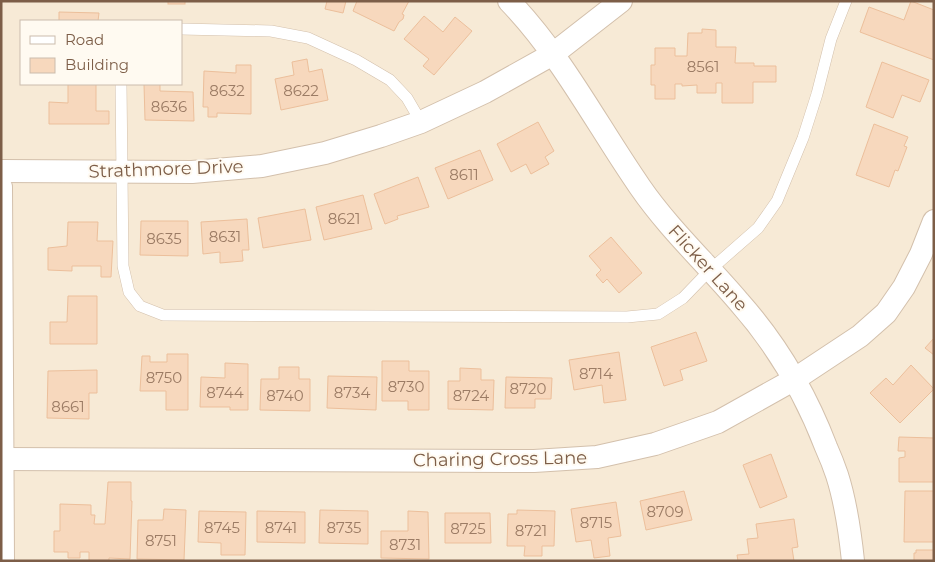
<svg xmlns="http://www.w3.org/2000/svg" width="935" height="562" viewBox="0 0 935 562" font-family="Montserrat,sans-serif">
<rect width="100%" height="100%" fill="#fff7e9"/>
<path fill="#f7ead6" fill-rule="evenodd" d="M1,1H934V561H1ZM21,21H181V84H21Z"/>
<g fill="#f7d8bd" stroke="#ecbf9b">
<rect x="168" y="1" width="17" height="3"/>
<path d="M327,1H346L343,13L325,9Z"/>
<path d="M357,1H409L402,14L404,15L403,19L399,22L394,31L353,11Z"/>
<path d="M911,1L934,10V60L860,32L869,7L904,20Z"/>
<path d="M59,12L99,13L98,21H59Z"/>
<path d="M424,16L443,32L455,17L472,31L434,75L423,66L429,59L404,39Z"/>
<path d="M702,29L716,30V47H736L735,63H754V66H776V82H753V103H722V83H716V93H697V85L682,86V84H675V99H655V85H651V65H655V48H675V56H687L688,33H702Z"/>
<path d="M307,59L309,72L322,69L328,100L281,110L275,79L294,75L292,62Z"/>
<path d="M882,62L929,80L920,102L902,95L893,118L866,107Z"/>
<path d="M236,65H251V114L217,113V117H208V107H203L204,71L236,73Z"/>
<path d="M68,84H96V111H109V124H49V102L68,103Z"/>
<path d="M144,84H160V91L193,92L194,121L145,120Z"/>
<path d="M538,122L554,151L545,157L549,164L531,174L526,164L511,172L497,144Z"/>
<path d="M874,124L908,137L904,146L907,147L898,171L895,170L889,187L856,175Z"/>
<path d="M480,150L493,180L448,199L435,168Z"/>
<path d="M418,177L429,207L397,216L398,219L385,224L374,194Z"/>
<path d="M363,195L372,229L324,240L316,207Z"/>
<path d="M305,209L311,240L263,248L258,218Z"/>
<path d="M247,219L249,250H242L243,261L220,263V252L203,254L201,222Z"/>
<path d="M141,221H188V256L140,255Z"/>
<path d="M68,222H98L97,241H113L111,277H101V266H72V271L48,270V248L67,246Z"/>
<path d="M611,237L642,273L619,293L607,279L603,283L596,275L601,270L589,256Z"/>
<path d="M68,296H97V344H50V322H67Z"/>
<path d="M696,332L707,361L680,370L683,380L664,386L651,347Z"/>
<path d="M934,338V355L925,348Z"/>
<path d="M619,352L626,400L604,403L602,385L574,390L569,360Z"/>
<path d="M167,354H188V410H166V391H140L142,356H150V362H167Z"/>
<path d="M382,361H409V371H429V410H408V401H382Z"/>
<path d="M225,363L248,364V410H230V407H200L201,377L225,378Z"/>
<path d="M911,365L934,389L900,423L870,393L886,378L893,385Z"/>
<path d="M279,367H299V379H310V411L260,410L261,379H279Z"/>
<path d="M460,368L481,369V380H494L493,410L448,409V381H460Z"/>
<path d="M97,370V393H89V419L47,418L48,371Z"/>
<path d="M328,376L377,377L376,410L327,408Z"/>
<path d="M506,377L552,378L551,399H535V408H505Z"/>
<path d="M899,437L934,438V482H899V458L905,457V451H898Z"/>
<path d="M771,454L787,497L760,508L743,465Z"/>
<path d="M108,482H131V501H132L130,559L109,558V561H89V552H80V558H68V552H54V531H60V504L91,505V515H95L94,524H105Z"/>
<path d="M684,491L692,520L646,530L640,501Z"/>
<path d="M905,491H934V542H904Z"/>
<path d="M616,502L621,536L608,538L610,556L594,558L591,540L576,542L571,509Z"/>
<path d="M164,509L186,510L184,560L137,559L138,520H163Z"/>
<path d="M320,510L368,511V544L319,543Z"/>
<path d="M517,510L555,511L554,546H542V556H524L525,546H507L508,514H517Z"/>
<path d="M199,511L246,512L245,555H221V543L198,542Z"/>
<path d="M257,511L305,512V543L257,542Z"/>
<path d="M408,511L428,512L429,559L381,558V531H408Z"/>
<path d="M445,513H490L491,543H445Z"/>
<path d="M794,519L798,547L792,548L794,561H738L737,555L749,554L747,539L758,538L756,524Z"/>
<path d="M916,550H934V561H914V553H916Z"/>
</g>
<g fill="none" stroke-linecap="round" stroke-linejoin="round">
<defs>
<g id="service">
<path d="M181,29L271,31L308,38L356,60L390,80L407,98L421,122"/>
<path d="M121,84L123,266L129,292L140,306L163,315L627,317L658,314L683,298L710,270L758,228L777,201L803,138L817,94L831,39L846,1"/>
</g>
<g id="minor">
<path d="M509,1C562,56 597,125 640,187C669,229 706,263 739,302C778,346 805,392 826,447C830,456 834,466 837,475C846,503 850,532 853,561"/>
<path d="M1,171L192,172L262,166L325,153L381,136L421,122L485,92L553,54L621,1"/>
<path d="M1,187L3,561"/>
<path d="M2,459L534,461L597,457L655,444L718,422L795,379L860,336L886,313L904,287L921,254L934,221"/>
</g>
</defs>
<use href="#service" stroke="#d3c0ac" stroke-width="12"/>
<use href="#minor" stroke="#d3c0ac" stroke-width="24"/>
<use href="#service" stroke="#fff" stroke-width="11"/>
<use href="#minor" stroke="#fff" stroke-width="22"/>
</g>
<g text-anchor="middle" dominant-baseline="central" stroke-width="4" stroke-linejoin="round" paint-order="stroke">
<g font-size="15" fill="#9c7c65">
<text x="703" y="66">8561</text>
<text x="227" y="90">8632</text>
<text x="301" y="90">8622</text>
<text x="169" y="106">8636</text>
<text x="464" y="174">8611</text>
<text x="344" y="218">8621</text>
<text x="225" y="236">8631</text>
<text x="164" y="238">8635</text>
<text x="596" y="373">8714</text>
<text x="164" y="377">8750</text>
<text x="406" y="386">8730</text>
<text x="528" y="388">8720</text>
<text x="225" y="392">8744</text>
<text x="352" y="392">8734</text>
<text x="285" y="395">8740</text>
<text x="471" y="395">8724</text>
<text x="68" y="406">8661</text>
<text x="665" y="511">8709</text>
<text x="596" y="522">8715</text>
<text x="222" y="527">8745</text>
<text x="281" y="527">8741</text>
<text x="344" y="527">8735</text>
<text x="468" y="528">8725</text>
<text x="531" y="530">8721</text>
<text x="161" y="540">8751</text>
<text x="405" y="544">8731</text>
</g>
<g font-size="18" fill="#7d5e48" stroke="#fffaf1">
<text transform="translate(166 169) rotate(-2)">Strathmore Drive</text>
<text transform="translate(708 268) rotate(48)">Flicker Lane</text>
<text transform="translate(500 459) rotate(-1)">Charing Cross Lane</text>
</g>
</g>
<rect width="935" height="562" fill="none" stroke="#7d5e48" stroke-width="5"/>
<rect x="20" y="20" width="162" height="65" fill="#fffaf1" stroke="#cbbcad"/>
<rect x="30" y="36" width="25" height="8" fill="#ffffff" stroke="#cbbcad"/>
<text x="65" y="45" font-size="15" fill="#7d5e48">Road</text>
<rect x="30" y="58" width="25" height="15" fill="#f7d8bd" stroke="#cbbcad"/>
<text x="65" y="70" font-size="15" fill="#7d5e48">Building</text>
</svg>
